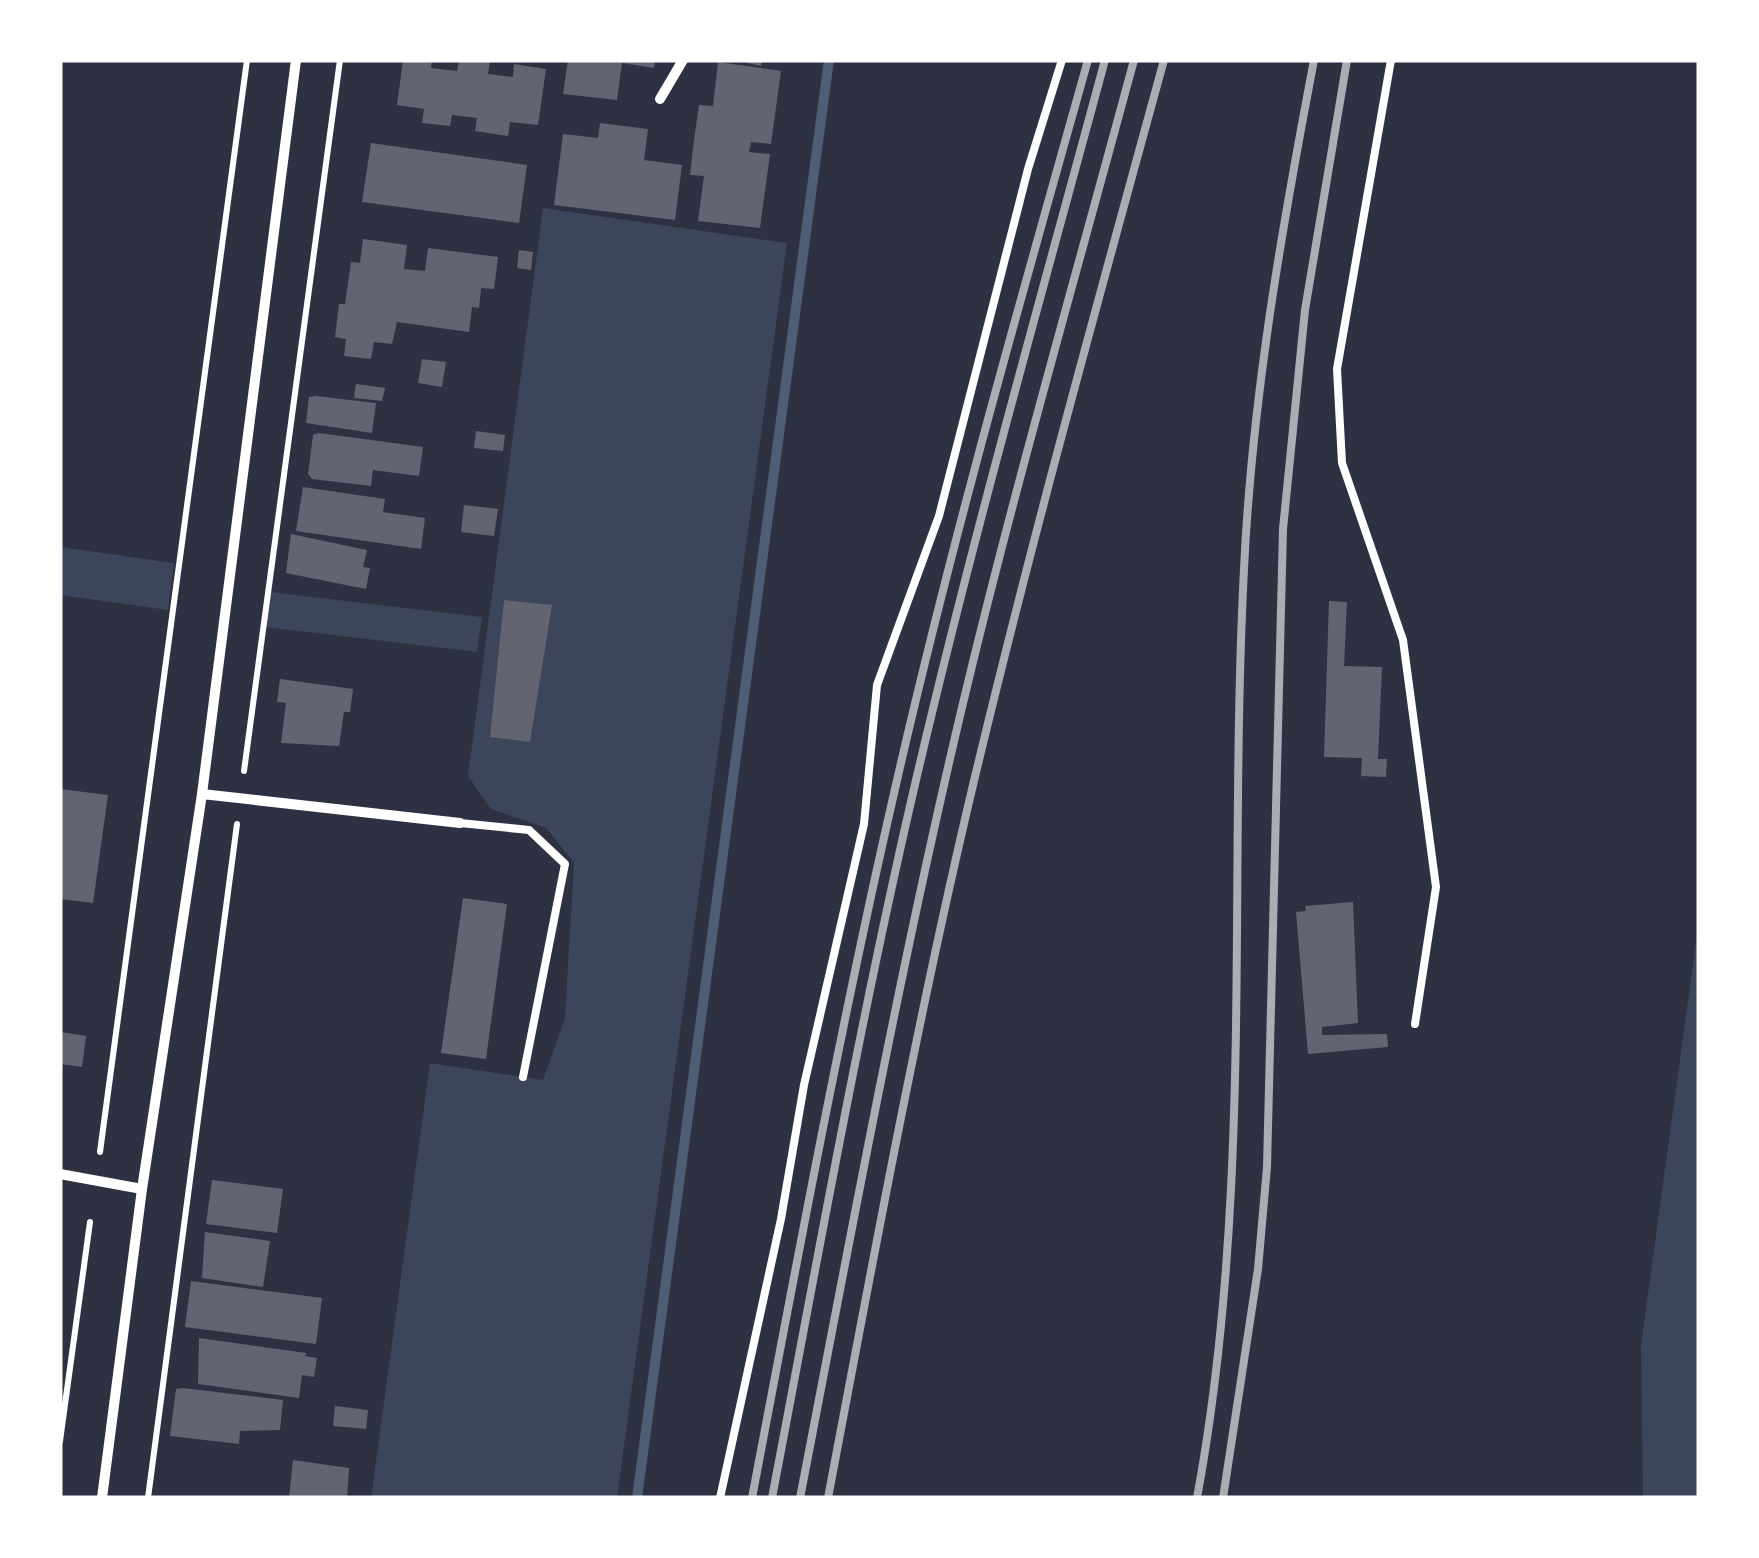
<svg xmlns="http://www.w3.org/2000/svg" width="1759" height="1558" viewBox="0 0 1759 1558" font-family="'Archivo Narrow',sans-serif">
<rect width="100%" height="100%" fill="#2d3142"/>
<g fill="#3c4559">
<path d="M543,208L787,243L617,1498H371L430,1063L543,1080L565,1018L574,863L546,828L491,809L468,776Z"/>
<path d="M60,547L174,563L168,610L60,595Z"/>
<path d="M270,592L482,617L477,652L265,627Z"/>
<path d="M1699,920V1498H1643L1641,1345Z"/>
</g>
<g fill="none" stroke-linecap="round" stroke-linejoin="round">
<path stroke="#4f5d75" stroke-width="10" d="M637,1498L829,60"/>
</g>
<g fill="#626471">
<path d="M403,60H432L431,68L457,71L459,60L490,61L488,74L513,77L514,64L546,69L538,125L510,122L508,136L475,131L477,118L452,115L450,126L422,123L424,109L397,105Z"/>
<path d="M568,60H655L654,68L622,63L617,100L563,94Z"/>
<path d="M734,60H762L761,66Z"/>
<path d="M718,62L781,71L771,144L751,142L749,152L770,154L760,228L698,221L704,176L690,175L694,140L699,105L713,106Z"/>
<path d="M600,123L648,129L644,160L682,165L675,220L554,205L563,134L598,138Z"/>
<path d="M371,143L527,165L519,223L362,202Z"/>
<path d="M363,239L407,245L404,269L425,271L428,248L498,257L494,289L481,288L479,308L472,307L469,332L397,322L392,344L374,342L371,359L344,356L346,339L335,337L339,304H345L351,262L360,263Z"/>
<path d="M519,250L533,252L531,270L517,268Z"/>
<path d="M422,359L446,362L442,387L418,383Z"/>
<path d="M356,384L385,388L382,401L354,398Z"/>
<path d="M316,396L376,403L372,433L306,423L309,397Z"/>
<path d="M476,431L505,435L503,451L474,448Z"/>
<path d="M319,433L423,447L419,476L373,470L371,486L312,479L308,474L313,435Z"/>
<path d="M303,487L385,499L383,512L425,518L421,549L296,531Z"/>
<path d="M464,505L498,509L494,536L461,532Z"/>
<path d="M291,534L367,550L363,567L370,568L366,589L286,573Z"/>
<path d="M504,600L552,605L530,742L490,737Z"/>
<path d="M1329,601L1347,602L1344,666L1382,667L1378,759H1387L1386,777L1361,776L1362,758L1324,757Z"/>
<path d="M280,679L353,689L350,712H344L339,746L281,743L286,703L277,702Z"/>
<path d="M60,789L108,795L93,903L60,899Z"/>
<path d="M463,898L507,904L486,1059L441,1053Z"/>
<path d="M1353,902L1358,1023L1322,1027V1035L1387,1034L1388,1047L1308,1054L1296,912L1306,911L1305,906Z"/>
<path d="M60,1032L86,1036L82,1067L60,1064Z"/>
<path d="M212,1180L283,1189L277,1233L206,1224Z"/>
<path d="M205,1232L270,1241L263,1287L202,1278Z"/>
<path d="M191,1281L322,1298L316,1344L185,1327Z"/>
<path d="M199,1338L306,1353L305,1356L317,1358L314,1377L302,1375L299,1398L198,1384Z"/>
<path d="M183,1388L283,1400L280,1430L240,1431L239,1444L170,1436L176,1389Z"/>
<path d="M335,1406L368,1410L366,1429L333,1426Z"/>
<path d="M293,1460L349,1468L347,1498H289Z"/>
</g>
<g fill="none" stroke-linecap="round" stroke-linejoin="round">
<g stroke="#fff" stroke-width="6">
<path d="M244,771L340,60"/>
<path d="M100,1152L247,60"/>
<path d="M60,1441L90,1222"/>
<path d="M148,1498L237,824"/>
</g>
<g stroke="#fff" stroke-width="8">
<path d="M1391,60L1337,369L1342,463L1403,640L1436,887L1415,1024"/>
<path d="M460,823L529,830L565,864L523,1077"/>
<path d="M720,1498L781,1219L804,1085L864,824L877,685L939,516L1028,169L1062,60"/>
</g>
<g stroke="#fff" stroke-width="10">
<path d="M660,99L683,60"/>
<path d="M202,794L460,823"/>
<path d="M60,1174L142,1189"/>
<path d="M102,1498L142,1189L202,794L296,60"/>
</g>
<g stroke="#abadb3" stroke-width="8">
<path d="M752,1498C797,1261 841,1024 895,789C951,543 1020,302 1088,60"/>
<path d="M772,1498C817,1262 859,1026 913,793C970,547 1039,304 1105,60"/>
<path d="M800,1498C846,1260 890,1022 944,785C999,541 1069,301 1134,60"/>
<path d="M828,1498C873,1260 917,1021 973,785C1031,542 1098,301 1164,60"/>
<path d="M1197,1498C1254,1190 1228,880 1244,569C1252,398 1282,228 1314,60"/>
<path d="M1223,1498L1258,1269L1267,1167L1283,529L1305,310L1347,60"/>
</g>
</g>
<rect width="1759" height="1558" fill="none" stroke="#ffffff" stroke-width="125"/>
</svg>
